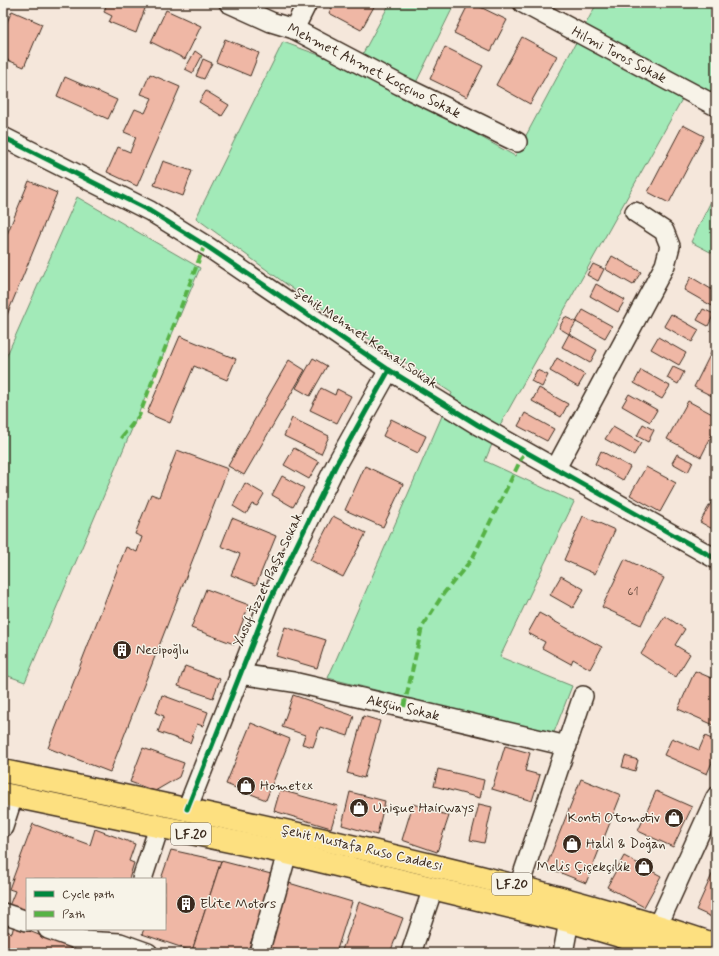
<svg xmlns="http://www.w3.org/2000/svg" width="719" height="956" viewBox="0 0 719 956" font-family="Mynerve,sans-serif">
<rect width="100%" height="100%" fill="#f5e7db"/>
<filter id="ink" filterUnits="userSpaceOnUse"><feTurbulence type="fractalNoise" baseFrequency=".025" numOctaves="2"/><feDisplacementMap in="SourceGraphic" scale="8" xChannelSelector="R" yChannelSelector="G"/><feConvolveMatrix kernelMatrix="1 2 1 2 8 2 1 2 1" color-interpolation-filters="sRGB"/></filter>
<g filter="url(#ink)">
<g fill="#a2eab8" stroke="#6e8a6b">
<path d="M390,3H455L409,97L515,156L597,3H716V97L691,83L500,425L485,461L574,502L500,657L572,686L553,735L328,678L452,393L297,292L196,218L283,42L355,68Z"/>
<path d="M716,191V255L691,242Z"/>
<path d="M77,197L200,268L25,682L3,674V364Z"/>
</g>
<g fill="#efb7a5" stroke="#3b2a1e">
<path d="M107,3H147L136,33L109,22L112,16L104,12Z"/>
<path d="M334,3H376L361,30L329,13Z"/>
<path d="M469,3H472L507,20L491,51L454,33Z"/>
<path d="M166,10L201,26L185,59L151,42Z"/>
<path d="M12,11L42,24L24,67L3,58V31Z"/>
<path d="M522,37L557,56L530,104L496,85Z"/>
<path d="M225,39L259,53L250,76L216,62Z"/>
<path d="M445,47L483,66L467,97L430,79Z"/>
<path d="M195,51L202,56L193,73L185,69Z"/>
<path d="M203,59L212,63L204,79L196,76Z"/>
<path d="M150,74L180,87L137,186L107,172L118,147L130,152L136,137L124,132L135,109L145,113L152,98L141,94Z"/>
<path d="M65,77L117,100L108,119L57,96Z"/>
<path d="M206,91L229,105L222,116L199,102Z"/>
<path d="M683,125L704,136L669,203L648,192Z"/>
<path d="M163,161L192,171L183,196L154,185Z"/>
<path d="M29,181L57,193L7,315L3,313V244Z"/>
<path d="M612,256L641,272L633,285L605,269Z"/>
<path d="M593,264L604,269L598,281L587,275Z"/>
<path d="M691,277L716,292V299L712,306L684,290Z"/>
<path d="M596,284L625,300L618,312L590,296Z"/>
<path d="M703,309L714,314L708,326L697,320Z"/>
<path d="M583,310L612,326L605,338L576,322Z"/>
<path d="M671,314L699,330L692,342L664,326Z"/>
<path d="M565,317L576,322L569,334L559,328Z"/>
<path d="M569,334L597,350L590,363L562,347Z"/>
<path d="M180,336L236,359L227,380L194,366L170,423L147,413Z"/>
<path d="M658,337L686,353L679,365L651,349Z"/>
<path d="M713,349L716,350V398L694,387Z"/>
<path d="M313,358L327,366L310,396L296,388Z"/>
<path d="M557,358L585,375L578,387L550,371Z"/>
<path d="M289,360L305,370L244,475L228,466Z"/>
<path d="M673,367L684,372L678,384L667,378Z"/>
<path d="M537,370L548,375L542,387L531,381Z"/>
<path d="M641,370L670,386L662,399L634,383Z"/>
<path d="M321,388L335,395L337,389L351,396L337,423L310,410Z"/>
<path d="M539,388L568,404L561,417L532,401Z"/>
<path d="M629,394L657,410L650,422L622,406Z"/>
<path d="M688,401L716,416V427L701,457L667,439Z"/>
<path d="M525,413L554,429L547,441L518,426Z"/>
<path d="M292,418L329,436L321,454L284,436Z"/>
<path d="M391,419L426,436L418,453L383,436Z"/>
<path d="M643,424L654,430L648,442L637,436Z"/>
<path d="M613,427L641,443L634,455L605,439Z"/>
<path d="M294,448L319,462L309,479L284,465Z"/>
<path d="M177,450L228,469L110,772L48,748L126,547L137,552L142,537L135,534L151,494L159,497Z"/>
<path d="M601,451L630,467L623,480L595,464Z"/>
<path d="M677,454L693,462L688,472L672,463Z"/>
<path d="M365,466L403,484L383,527L345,510Z"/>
<path d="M646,467L676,483L660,512L630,495Z"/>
<path d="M282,476L304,488L293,507L272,495Z"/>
<path d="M245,483L264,494L257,506L252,504L246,514L233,506Z"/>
<path d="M716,494V531L700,522Z"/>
<path d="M333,516L366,533L343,577L310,560Z"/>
<path d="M583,516L615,530L595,574L564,560Z"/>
<path d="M232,518L276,536L256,585L231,575L240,554L221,546Z"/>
<path d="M625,559L664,578L641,625L602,607Z"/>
<path d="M561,576L584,589L573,608L550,595Z"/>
<path d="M206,589L249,605L234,644L191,628Z"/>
<path d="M539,613L602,647L590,669L573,659L571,664L542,648L545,642L528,633Z"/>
<path d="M665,616L685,629L675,645L690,654L676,677L641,654Z"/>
<path d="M285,627L326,640L317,668L276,656Z"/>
<path d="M185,666L220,679L213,698L178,686Z"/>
<path d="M695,671L716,680V726L678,709Z"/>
<path d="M162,695L208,712L203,726L197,724L190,743L158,732L164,716L156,713Z"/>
<path d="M293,695L354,716L348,736L320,727L313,747L302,744L305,735L282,727Z"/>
<path d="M363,716L380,721L364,778L347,773Z"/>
<path d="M251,723L290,739L266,800L226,784Z"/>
<path d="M705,736L716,741V753L707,774L664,755L672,738L699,750Z"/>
<path d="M505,746L530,753L525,771L540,775L532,801L492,789Z"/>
<path d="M143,748L184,763L179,777L155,791L130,782Z"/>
<path d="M625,756L638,760L635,771L622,767Z"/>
<path d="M438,769L484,780L480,798L434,786Z"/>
<path d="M581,779L621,795L586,883L546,867Z"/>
<path d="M280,790L338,806L331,828L274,811Z"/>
<path d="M656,791L692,807L673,847L638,831Z"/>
<path d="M350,792L385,801L377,835L342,825Z"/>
<path d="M413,804L449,816L437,852L402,840Z"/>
<path d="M479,804L492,807L484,843L470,840Z"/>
<path d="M33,824L90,845L95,829L135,844L129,861L134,863L129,879H27V918L7,911L15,891L9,889Z"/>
<path d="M171,850L221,861L192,951L142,934L144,929H165V879H161Z"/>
<path d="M624,856L661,876L644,907L607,887Z"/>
<path d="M221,861L275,875L247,953H199L192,951Z"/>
<path d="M715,868H716V919L696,910Z"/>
<path d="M289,883L352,902L336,953H290L269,947Z"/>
<path d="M359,902L403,918L390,953H341Z"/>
<path d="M14,925L84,953H3V930L12,933Z"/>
</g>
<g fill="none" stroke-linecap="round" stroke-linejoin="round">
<defs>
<g id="minor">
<path d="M229,3L271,22L294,29L400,85L517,142"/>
<path d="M523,3L716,106"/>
<path d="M294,29L307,3"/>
<path d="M3,137L150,211L208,247L389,370L478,425L716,559"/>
<path d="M556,468L665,265L670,246L664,231L635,212"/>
<path d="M239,674L293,682L567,746"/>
<path d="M187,809L268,604L337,463L389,370"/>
<path d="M3,827L13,796"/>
<path d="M142,879L159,827"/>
<path d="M519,886L583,696"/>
<path d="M3,913L27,921"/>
<path d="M658,925L716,797"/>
<path d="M48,929L82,941L120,943L148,953"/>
<path d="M259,953L287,853"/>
<path d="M411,953L433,888"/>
<path d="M563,953L569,921"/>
</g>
<g id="major">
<path d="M3,771C150,801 297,832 443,868C535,890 626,914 716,945"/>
<path d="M3,794L287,853L569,921L678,953"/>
</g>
</defs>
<use href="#minor" stroke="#3b2a1e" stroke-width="22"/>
<use href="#major" stroke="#3b2a1e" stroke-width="25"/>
<use href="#minor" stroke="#f7f3e8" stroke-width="19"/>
<use href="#major" stroke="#fde080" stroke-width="22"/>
<g stroke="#57b245" stroke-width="4" stroke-dasharray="8 4" stroke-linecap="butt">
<path d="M121,438L139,416L205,244"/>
<path d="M404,707L422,627L444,593L472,559L525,451"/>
</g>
<defs>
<g id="cycleway">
<path d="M3,137L150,211L208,247L389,370L478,425L716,559"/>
<path d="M187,809L268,604L337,463L389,370"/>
</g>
</defs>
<use href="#cycleway" stroke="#f7f3e8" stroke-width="8"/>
<use href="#cycleway" stroke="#00873e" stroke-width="5"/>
</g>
</g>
<defs>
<symbol id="building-disc" viewBox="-11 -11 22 22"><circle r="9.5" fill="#3b2a1e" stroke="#f7f3e8"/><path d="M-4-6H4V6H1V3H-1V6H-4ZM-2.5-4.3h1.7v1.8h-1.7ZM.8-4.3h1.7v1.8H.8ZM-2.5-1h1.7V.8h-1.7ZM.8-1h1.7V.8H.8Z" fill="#fff"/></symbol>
<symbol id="shop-disc" viewBox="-11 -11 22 22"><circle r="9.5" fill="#3b2a1e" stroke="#f7f3e8"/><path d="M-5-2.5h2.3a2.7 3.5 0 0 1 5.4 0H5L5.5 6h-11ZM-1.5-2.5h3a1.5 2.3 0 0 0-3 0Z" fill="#fff"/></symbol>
</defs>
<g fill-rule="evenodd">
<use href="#building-disc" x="111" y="639" width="22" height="22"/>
<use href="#shop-disc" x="235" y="775" width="22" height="22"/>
<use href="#shop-disc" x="348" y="797" width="22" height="22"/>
<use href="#shop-disc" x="663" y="807" width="22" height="22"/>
<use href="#shop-disc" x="561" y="833" width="22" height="22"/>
<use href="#shop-disc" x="633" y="856" width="22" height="22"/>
<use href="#building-disc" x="175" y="893" width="22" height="22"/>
</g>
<g text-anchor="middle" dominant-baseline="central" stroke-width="3" stroke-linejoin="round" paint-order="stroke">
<g font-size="12" fill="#684d40">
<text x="633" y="592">61</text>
</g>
<g fill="#f7f3e8" stroke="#73665b" stroke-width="1">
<rect x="171" y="823" width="40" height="22" rx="3"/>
<rect x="492" y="873" width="40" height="22" rx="3"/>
</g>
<g font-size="13" font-weight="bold" fill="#3b2a1e">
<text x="191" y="834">LF.20</text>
<text x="512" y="884">LF.20</text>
</g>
<g font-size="14" fill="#3b2a1e" stroke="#f7f3e8">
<text transform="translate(619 55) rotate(28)">Hilmi Toros Sokak</text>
<text transform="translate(374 71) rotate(27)">Mehmet Ahmet Koççıno Sokak</text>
<text transform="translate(366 338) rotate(34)">Şehit Mehmet Kemal Sokak</text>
<text transform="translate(268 580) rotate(-65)">Yusuf İzzet Paşa Sokak</text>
<text transform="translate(403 708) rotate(13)">Akgün Sokak</text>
<text transform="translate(362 848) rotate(13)">Şehit Mustafa Ruso Caddesi</text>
</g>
<g font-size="14" fill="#3b2a1e" stroke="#f7f3e8" text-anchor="start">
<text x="136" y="650">Necipoğlu</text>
<text x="260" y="786">Hometex</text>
<text x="373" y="808">Unique Hairways</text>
<text x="660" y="818" text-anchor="end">Konti Otomotiv</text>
<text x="586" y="844">Halil &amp; Doğan</text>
<text x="630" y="867" text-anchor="end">Melis Çiçekçilik</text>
<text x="200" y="904">Elite Motors</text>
</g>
</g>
<rect width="719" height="956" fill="none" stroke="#f7f3e8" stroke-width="16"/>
<rect x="8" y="8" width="703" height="940" fill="none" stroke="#3b2a1e" stroke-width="1.5" filter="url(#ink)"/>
<rect x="26" y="878" width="140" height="52" fill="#f7f3e8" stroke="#aca397"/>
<rect x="34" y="891" width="20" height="6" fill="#00873e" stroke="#aca397"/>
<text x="62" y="898" font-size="12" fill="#3b2a1e">Cycle path</text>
<rect x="34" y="911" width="20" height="6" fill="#57b245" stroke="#aca397"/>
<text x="62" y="918" font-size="12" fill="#3b2a1e">Path</text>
</svg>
